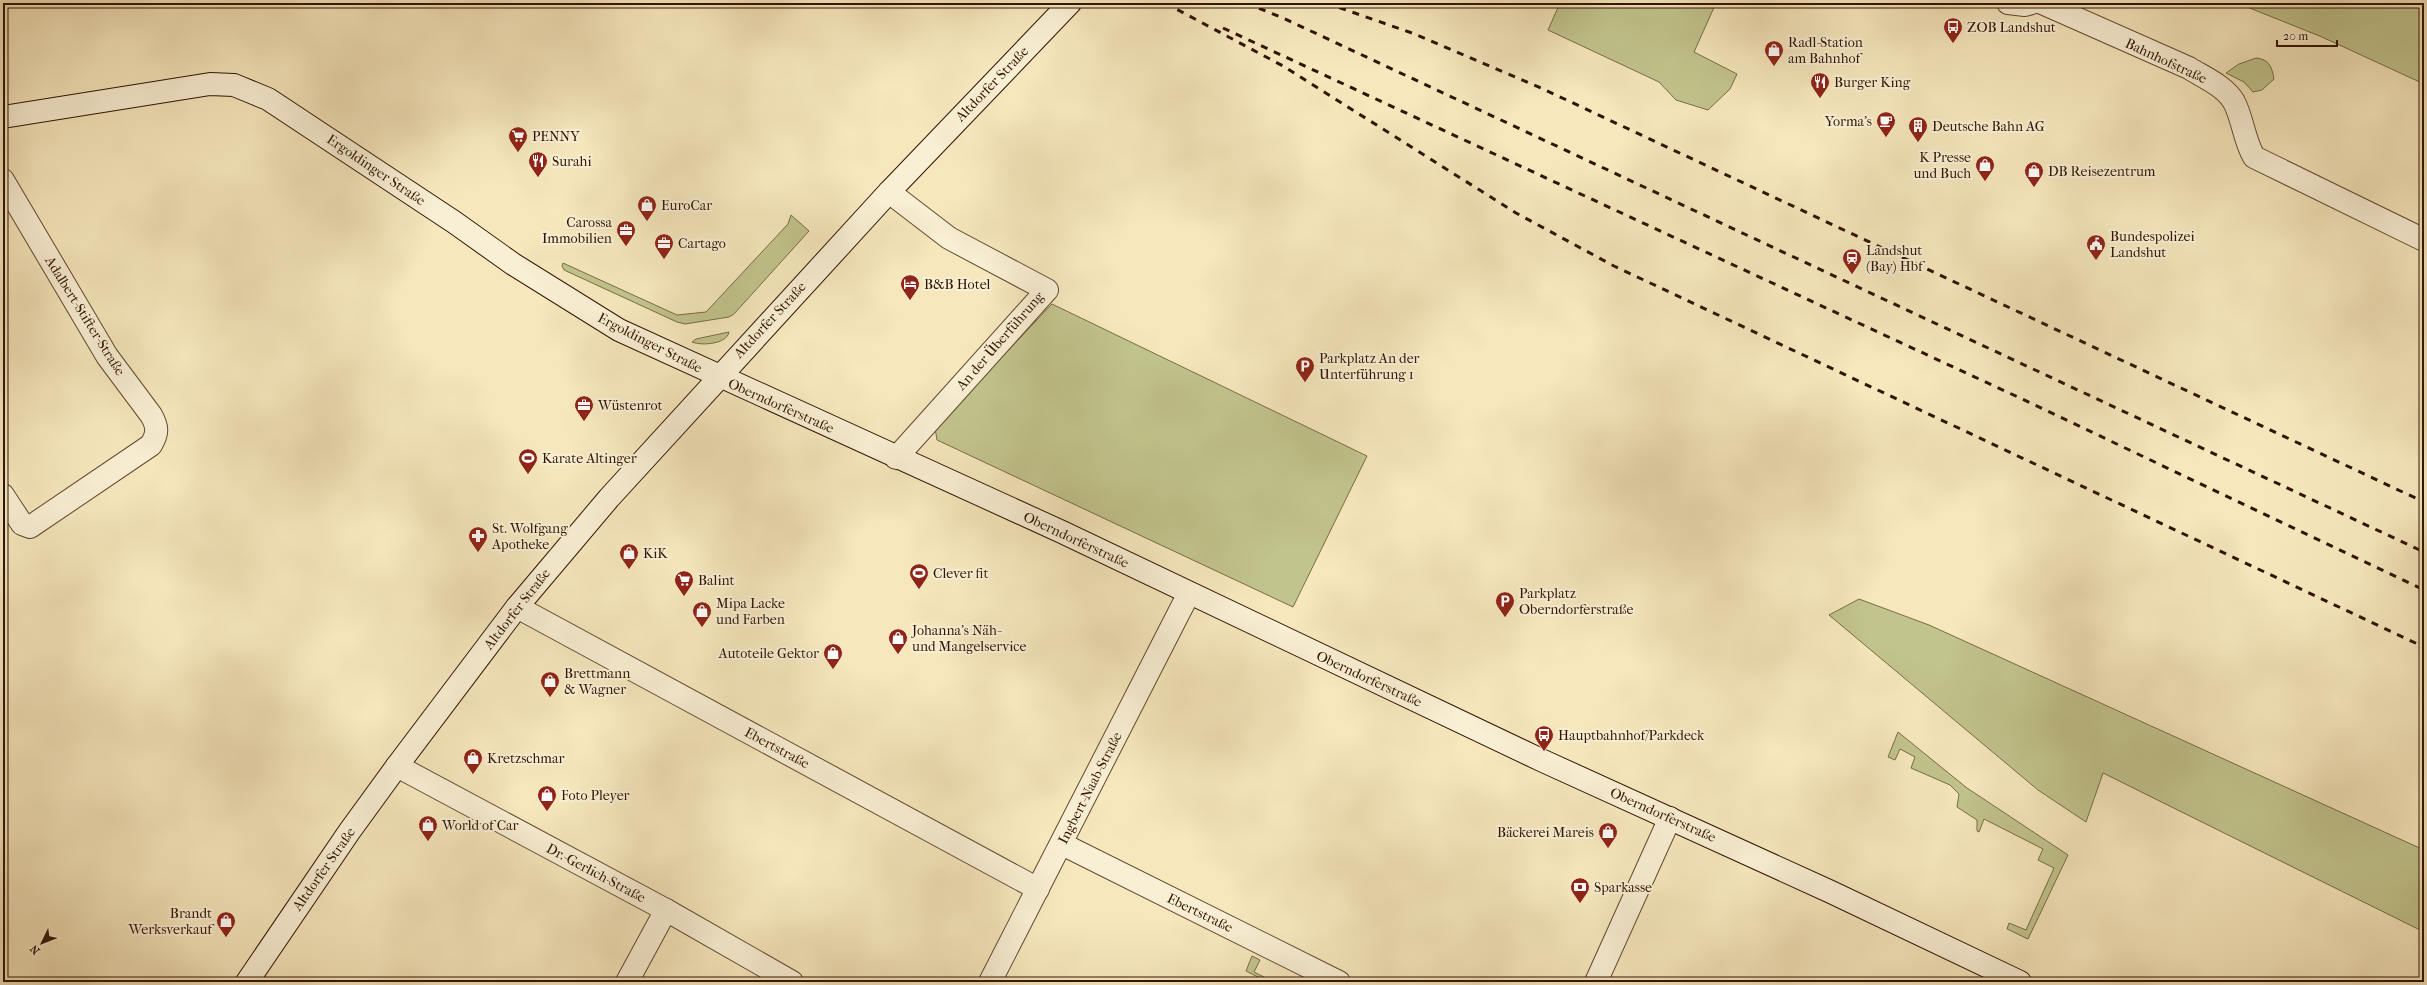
<svg xmlns="http://www.w3.org/2000/svg" width="2427" height="985" viewBox="0 0 2427 985" font-family="'IM FELL French Canon',serif">
<rect width="100%" height="100%" fill="#f6e7bd"/>
<filter id="stains"><feTurbulence type="fractalNoise" baseFrequency=".005" numOctaves="4"/><feColorMatrix values="0 0 0 0 .2 0 0 0 0 .09 0 0 0 0 .02 0 0 0 .5 -.17"/></filter>
<radialGradient id="worn" r=".72"><stop offset=".6" stop-color="#630" stop-opacity="0"/><stop offset="1" stop-color="#630" stop-opacity=".3"/></radialGradient>
<g fill="#c2c48d" stroke="#796c46">
<path d="M1560,3H1716L1694,52L1737,74L1730,89L1708,110L1676,100L1659,82L1548,30Z"/>
<path d="M2237,3H2424V84L2322,37Z"/>
<path d="M2256,58C2269,59 2272,67 2274,79L2262,90L2253,92L2244,82L2226,73L2239,64Z"/>
<path d="M791,215L809,231L734,314L729,317L685,324L677,322L564,270L562,266L563,263L677,315L706,312L788,224Z"/>
<path d="M1052,304L1367,456L1293,607L937,440L935,428Z"/>
<path d="M729,332C727,344 702,346 692,342L696,339Z"/>
<path d="M1859,599L1929,625L2424,850V932L2103,773L2086,822L2038,790L1829,615Z"/>
<path d="M1898,732L1967,788L2068,855L2028,939L2007,929L2009,923L2026,930L2054,868L2038,860L2043,849L1984,819L1979,832L1977,831V820L1957,807L1959,794L1950,785L1911,768L1915,757L1900,749L1895,760L1888,757Z"/>
<path d="M1252,956L1260,960L1254,972L1274,982H1268L1246,971Z"/>
</g>
<g fill="none" stroke-linecap="round" stroke-linejoin="round">
<defs>
<g id="minor">
<path d="M2042,3L2189,68C2203,77 2225,86 2234,102C2243,119 2244,140 2254,157L2424,240"/>
<path d="M3,180L107,356L151,415C158,427 158,433 151,445L30,527L22,524L3,495"/>
<path d="M889,192L949,238L1047,290L896,458"/>
<path d="M517,607L1038,889"/>
<path d="M397,766L666,910L792,982"/>
<path d="M1062,844L1339,982"/>
<path d="M627,982L666,910"/>
<path d="M990,982L1189,593"/>
<path d="M1596,982L1670,818"/>
</g>
<path id="tertiary" d="M2008,3L2025,5L2032,3"/>
<g id="secondary">
<path d="M3,117L210,84L234,85L268,99L454,222L513,264L619,330L1062,532L1541,760L1831,892L2020,982"/>
<path d="M247,982L349,832L397,766L517,607L609,498L889,192L1070,3"/>
</g>
</defs>
<use href="#minor" stroke="#62492f" stroke-width="24"/>
<use href="#tertiary" stroke="#62492f" stroke-width="24"/>
<use href="#secondary" stroke="#301400" stroke-width="24"/>
<use href="#minor" stroke="#f9efd4" stroke-width="22"/>
<use href="#tertiary" stroke="#f9efd4" stroke-width="22"/>
<use href="#secondary" stroke="#f9efd4" stroke-width="22"/>
<g stroke="#301400" stroke-width="3" stroke-dasharray="7 7" stroke-linecap="butt">
<path d="M1165,3L1283,66L1516,213L1614,266L2424,647"/>
<path d="M1246,3L1283,18L2424,552"/>
<path d="M1326,3L1412,33L1541,88L2424,502"/>
<path d="M1223,28L2020,398L2424,590"/>
</g>
</g>
<defs>
<symbol id="bus-pin" viewBox="-11 -11 22 30"><path d="M0 17L-7.5 6A9.5 9.5 0 1 1 7.5 6Z" fill="#8f2418" stroke="#f9efd4"/><path d="M-5-6H5V4H4V6H2V4H-2V6H-4V4H-5ZM-3.5-4V0h7V-4ZM-3.5 1.2v1.5H-2V1.2ZM2 1.2v1.5H3.5V1.2Z" fill="#fff"/></symbol>
<symbol id="shop-pin" viewBox="-11 -11 22 30"><path d="M0 17L-7.5 6A9.5 9.5 0 1 1 7.5 6Z" fill="#8f2418" stroke="#f9efd4"/><path d="M-5-2.5h2.3a2.7 3.5 0 0 1 5.4 0H5L5.5 6h-11ZM-1.5-2.5h3a1.5 2.3 0 0 0-3 0Z" fill="#fff"/></symbol>
<symbol id="restaurant-pin" viewBox="-11 -11 22 30"><path d="M0 17L-7.5 6A9.5 9.5 0 1 1 7.5 6Z" fill="#8f2418" stroke="#f9efd4"/><path d="M-5-6h1v4h1v-4h1v4h1v-4h1v5L-1.5 .5V6h-2V.5L-5-1ZM5-6V6H3V1.5H1.5Q1.5-4 5-6Z" fill="#fff"/></symbol>
<symbol id="cafe-pin" viewBox="-11 -11 22 30"><path d="M0 17L-7.5 6A9.5 9.5 0 1 1 7.5 6Z" fill="#8f2418" stroke="#f9efd4"/><path d="M-5.5-4.5H6V0H3Q3 3.5 0 3.5H-2.5Q-5.5 3.5-5.5 0ZM3-3.2v2h1.7v-2ZM-6 4.5H4V6H-6Z" fill="#fff"/></symbol>
<symbol id="building-pin" viewBox="-11 -11 22 30"><path d="M0 17L-7.5 6A9.5 9.5 0 1 1 7.5 6Z" fill="#8f2418" stroke="#f9efd4"/><path d="M-4-6H4V6H1V3H-1V6H-4ZM-2.5-4.3h1.7v1.8h-1.7ZM.8-4.3h1.7v1.8H.8ZM-2.5-1h1.7V.8h-1.7ZM.8-1h1.7V.8H.8Z" fill="#fff"/></symbol>
<symbol id="supermarket-pin" viewBox="-11 -11 22 30"><path d="M0 17L-7.5 6A9.5 9.5 0 1 1 7.5 6Z" fill="#8f2418" stroke="#f9efd4"/><path d="M-6-5.5h2.5l.6 2H6L4.5 2H-2.5L-4.4-4H-6ZM-1.5 3.2a1.3 1.3 0 1 0 .1 0ZM3 3.2a1.3 1.3 0 1 0 .1 0Z" fill="#fff"/></symbol>
<symbol id="office-pin" viewBox="-11 -11 22 30"><path d="M0 17L-7.5 6A9.5 9.5 0 1 1 7.5 6Z" fill="#8f2418" stroke="#f9efd4"/><path d="M-6-3h4V-5.5h4V-3h4V5H-6ZM-1-4.5V-3h2v-1.5ZM-6 0V1H6V0Z" fill="#fff"/></symbol>
<symbol id="civic-pin" viewBox="-11 -11 22 30"><path d="M0 17L-7.5 6A9.5 9.5 0 1 1 7.5 6Z" fill="#8f2418" stroke="#f9efd4"/><path d="M-.6-6.5H3V-4.5H.6V-3L4-1V1h2V6H-6V1h2V-1L-.6-3ZM-1.2 2.5V6h2.4V2.5Z" fill="#fff"/></symbol>
<symbol id="station-pin" viewBox="-11 -11 22 30"><path d="M0 17L-7.5 6A9.5 9.5 0 1 1 7.5 6Z" fill="#8f2418" stroke="#f9efd4"/><path d="M-3-6H3Q5-6 5-4V2Q5 4 3 4L4.5 6H3L1.5 4h-3L-3 6H-4.5L-3 4Q-5 4-5 2V-4Q-5-6-3-6ZM-3.5-4v3h7v-3ZM-3.5 1v1.5H-2V1ZM2 1v1.5H3.5V1Z" fill="#fff"/></symbol>
<symbol id="hotel-pin" viewBox="-11 -11 22 30"><path d="M0 17L-7.5 6A9.5 9.5 0 1 1 7.5 6Z" fill="#8f2418" stroke="#f9efd4"/><path d="M-6-4.5h1.5V1H6V5H4.5V3h-9V5H-6ZM-4 0a1.8 1.8 0 1 1 3.6 0ZM.5 0V-2.5h3Q6-2.5 6 0Z" fill="#fff"/></symbol>
<symbol id="parking-pin" viewBox="-11 -11 22 30"><path d="M0 17L-7.5 6A9.5 9.5 0 1 1 7.5 6Z" fill="#8f2418" stroke="#f9efd4"/><path d="M-3.5-5.5H1a3.5 3.5 0 0 1 0 7H-1V5.5H-3.5ZM-1-3.4V-.6H.8a1.4 1.4 0 0 0 0-2.8Z" fill="#fff"/></symbol>
<symbol id="stadium-pin" viewBox="-11 -11 22 30"><path d="M0 17L-7.5 6A9.5 9.5 0 1 1 7.5 6Z" fill="#8f2418" stroke="#f9efd4"/><path d="M0-5a6.5 5 0 1 0 0 10a6.5 5 0 1 0 0-10ZM-3.5-1.8h7v3.6h-7Z" fill="#fff"/></symbol>
<symbol id="pharmacy-pin" viewBox="-11 -11 22 30"><path d="M0 17L-7.5 6A9.5 9.5 0 1 1 7.5 6Z" fill="#8f2418" stroke="#f9efd4"/><path d="M-2-6h4v4h4v4h-4v4h-4v-4h-4v-4h4Z" fill="#fff"/></symbol>
<symbol id="bank-pin" viewBox="-11 -11 22 30"><path d="M0 17L-7.5 6A9.5 9.5 0 1 1 7.5 6Z" fill="#8f2418" stroke="#f9efd4"/><path d="M-6-4H6V4H-6ZM0-2.3a2.3 2.3 0 1 0 0 4.6a2.3 2.3 0 1 0 0-4.6Z" fill="#fff"/></symbol>
</defs>
<g fill-rule="evenodd">
<use href="#bus-pin" x="1942" y="16" width="22" height="30"/>
<use href="#shop-pin" x="1763" y="39" width="22" height="30"/>
<use href="#restaurant-pin" x="1809" y="71" width="22" height="30"/>
<use href="#cafe-pin" x="1875" y="110" width="22" height="30"/>
<use href="#building-pin" x="1907" y="115" width="22" height="30"/>
<use href="#supermarket-pin" x="507" y="125" width="22" height="30"/>
<use href="#restaurant-pin" x="527" y="150" width="22" height="30"/>
<use href="#shop-pin" x="1974" y="154" width="22" height="30"/>
<use href="#shop-pin" x="2023" y="160" width="22" height="30"/>
<use href="#shop-pin" x="636" y="194" width="22" height="30"/>
<use href="#office-pin" x="615" y="219" width="22" height="30"/>
<use href="#office-pin" x="653" y="232" width="22" height="30"/>
<use href="#civic-pin" x="2085" y="233" width="22" height="30"/>
<use href="#station-pin" x="1841" y="247" width="22" height="30"/>
<use href="#hotel-pin" x="899" y="273" width="22" height="30"/>
<use href="#parking-pin" x="1294" y="355" width="22" height="30"/>
<use href="#office-pin" x="573" y="394" width="22" height="30"/>
<use href="#stadium-pin" x="517" y="447" width="22" height="30"/>
<use href="#pharmacy-pin" x="467" y="525" width="22" height="30"/>
<use href="#shop-pin" x="618" y="542" width="22" height="30"/>
<use href="#stadium-pin" x="908" y="562" width="22" height="30"/>
<use href="#supermarket-pin" x="673" y="569" width="22" height="30"/>
<use href="#parking-pin" x="1494" y="590" width="22" height="30"/>
<use href="#shop-pin" x="691" y="600" width="22" height="30"/>
<use href="#shop-pin" x="887" y="627" width="22" height="30"/>
<use href="#shop-pin" x="822" y="642" width="22" height="30"/>
<use href="#shop-pin" x="539" y="670" width="22" height="30"/>
<use href="#bus-pin" x="1533" y="724" width="22" height="30"/>
<use href="#shop-pin" x="462" y="747" width="22" height="30"/>
<use href="#shop-pin" x="536" y="784" width="22" height="30"/>
<use href="#shop-pin" x="417" y="814" width="22" height="30"/>
<use href="#shop-pin" x="1597" y="821" width="22" height="30"/>
<use href="#bank-pin" x="1569" y="876" width="22" height="30"/>
<use href="#shop-pin" x="215" y="910" width="22" height="30"/>
</g>
<g text-anchor="middle" dominant-baseline="central" stroke-width="4" stroke-linejoin="round" paint-order="stroke">
<g font-size="14" fill="#301400" stroke="#f9efd4" text-anchor="start">
<text x="1967" y="27">ZOB Landshut</text>
<text x="1788" y="42">Radl-Station<tspan x="1788" dy="16">am Bahnhof</tspan></text>
<text x="1834" y="82">Burger King</text>
<text x="1872" y="121" text-anchor="end">Yorma's</text>
<text x="1932" y="126">Deutsche Bahn AG</text>
<text x="532" y="136">PENNY</text>
<text x="1971" y="157" text-anchor="end">K Presse<tspan x="1971" dy="16">und Buch</tspan></text>
<text x="552" y="161">Surahi</text>
<text x="2048" y="171">DB Reisezentrum</text>
<text x="661" y="205">EuroCar</text>
<text x="612" y="222" text-anchor="end">Carossa<tspan x="612" dy="16">Immobilien</tspan></text>
<text x="2110" y="236">Bundespolizei<tspan x="2110" dy="16">Landshut</tspan></text>
<text x="678" y="243">Cartago</text>
<text x="1866" y="250">Landshut<tspan x="1866" dy="16">(Bay) Hbf</tspan></text>
<text x="924" y="284">B&amp;B Hotel</text>
<text x="1319" y="358">Parkplatz An der<tspan x="1319" dy="16">Unterführung 1</tspan></text>
<text x="598" y="405">Wüstenrot</text>
<text x="542" y="458">Karate Altinger</text>
<text x="492" y="528">St. Wolfgang<tspan x="492" dy="16">Apotheke</tspan></text>
<text x="643" y="553">KiK</text>
<text x="933" y="573">Clever fit</text>
<text x="698" y="580">Balint</text>
<text x="1519" y="593">Parkplatz<tspan x="1519" dy="16">Oberndorferstraße</tspan></text>
<text x="716" y="603">Mipa Lacke<tspan x="716" dy="16">und Farben</tspan></text>
<text x="912" y="630">Johanna's Näh-<tspan x="912" dy="16">und Mangelservice</tspan></text>
<text x="819" y="653" text-anchor="end">Autoteile Gektor</text>
<text x="564" y="673">Brettmann<tspan x="564" dy="16">&amp; Wagner</tspan></text>
<text x="1558" y="735">Hauptbahnhof/Parkdeck</text>
<text x="487" y="758">Kretzschmar</text>
<text x="561" y="795">Foto Pleyer</text>
<text x="442" y="825">World of Car</text>
<text x="1594" y="832" text-anchor="end">Bäckerei Mareis</text>
<text x="1594" y="887">Sparkasse</text>
<text x="212" y="913" text-anchor="end">Brandt<tspan x="212" dy="16">Werksverkauf</tspan></text>
</g>
<g font-size="14" fill="#301400" stroke="#f9efd4">
<text transform="translate(2166 61) rotate(25)">Bahnhofstraße</text>
<text transform="translate(992 84) rotate(-46)">Altdorfer Straße</text>
<text transform="translate(376 170) rotate(34)">Ergoldinger Straße</text>
<text transform="translate(85 316) rotate(58)">Adalbert-Stifter-Straße</text>
<text transform="translate(770 320) rotate(-47)">Altdorfer Straße</text>
<text transform="translate(1000 341) rotate(-49)">An der Überführung</text>
<text transform="translate(650 343) rotate(27)">Ergoldinger Straße</text>
<text transform="translate(781 406) rotate(24)">Oberndorferstraße</text>
<text transform="translate(1076 540) rotate(25)">Oberndorferstraße</text>
<text transform="translate(517 609) rotate(-52)">Altdorfer Straße</text>
<text transform="translate(1369 679) rotate(25)">Oberndorferstraße</text>
<text transform="translate(777 748) rotate(28)">Ebertstraße</text>
<text transform="translate(1090 788) rotate(-63)">Ingbert-Naab-Straße</text>
<text transform="translate(1663 815) rotate(24)">Oberndorferstraße</text>
<text transform="translate(324 869) rotate(-55)">Altdorfer Straße</text>
<text transform="translate(596 873) rotate(28)">Dr.-Gerlich-Straße</text>
<text transform="translate(1200 913) rotate(26)">Ebertstraße</text>
</g>
</g>
<rect width="2427" height="985" fill="none" stroke="#f6e7bd" stroke-width="16"/>
<rect x="4" y="4" width="2419" height="977" fill="none" stroke="#301400" stroke-width="2"/>
<rect x="8" y="8" width="2411" height="969" fill="none" stroke="#301400"/>
<g transform="translate(42 943) rotate(227)" stroke="#f9efd4" stroke-width="3" paint-order="stroke">
<path d="M0-3L7 15L0 10L-7 15Z" fill="#301400"/>
<text y="-6" font-size="11" font-weight="bold" text-anchor="middle" fill="#301400">N</text>
</g>
<path d="M2277 40v6h60v-6" fill="none" stroke="#301400" stroke-width="2"/>
<text x="2283" y="40" font-size="12" fill="#301400" stroke="#f9efd4" stroke-width="3" paint-order="stroke">20 m</text>
<rect width="100%" height="100%" filter="url(#stains)"/>
<rect width="100%" height="100%" fill="url(#worn)"/>
</svg>
